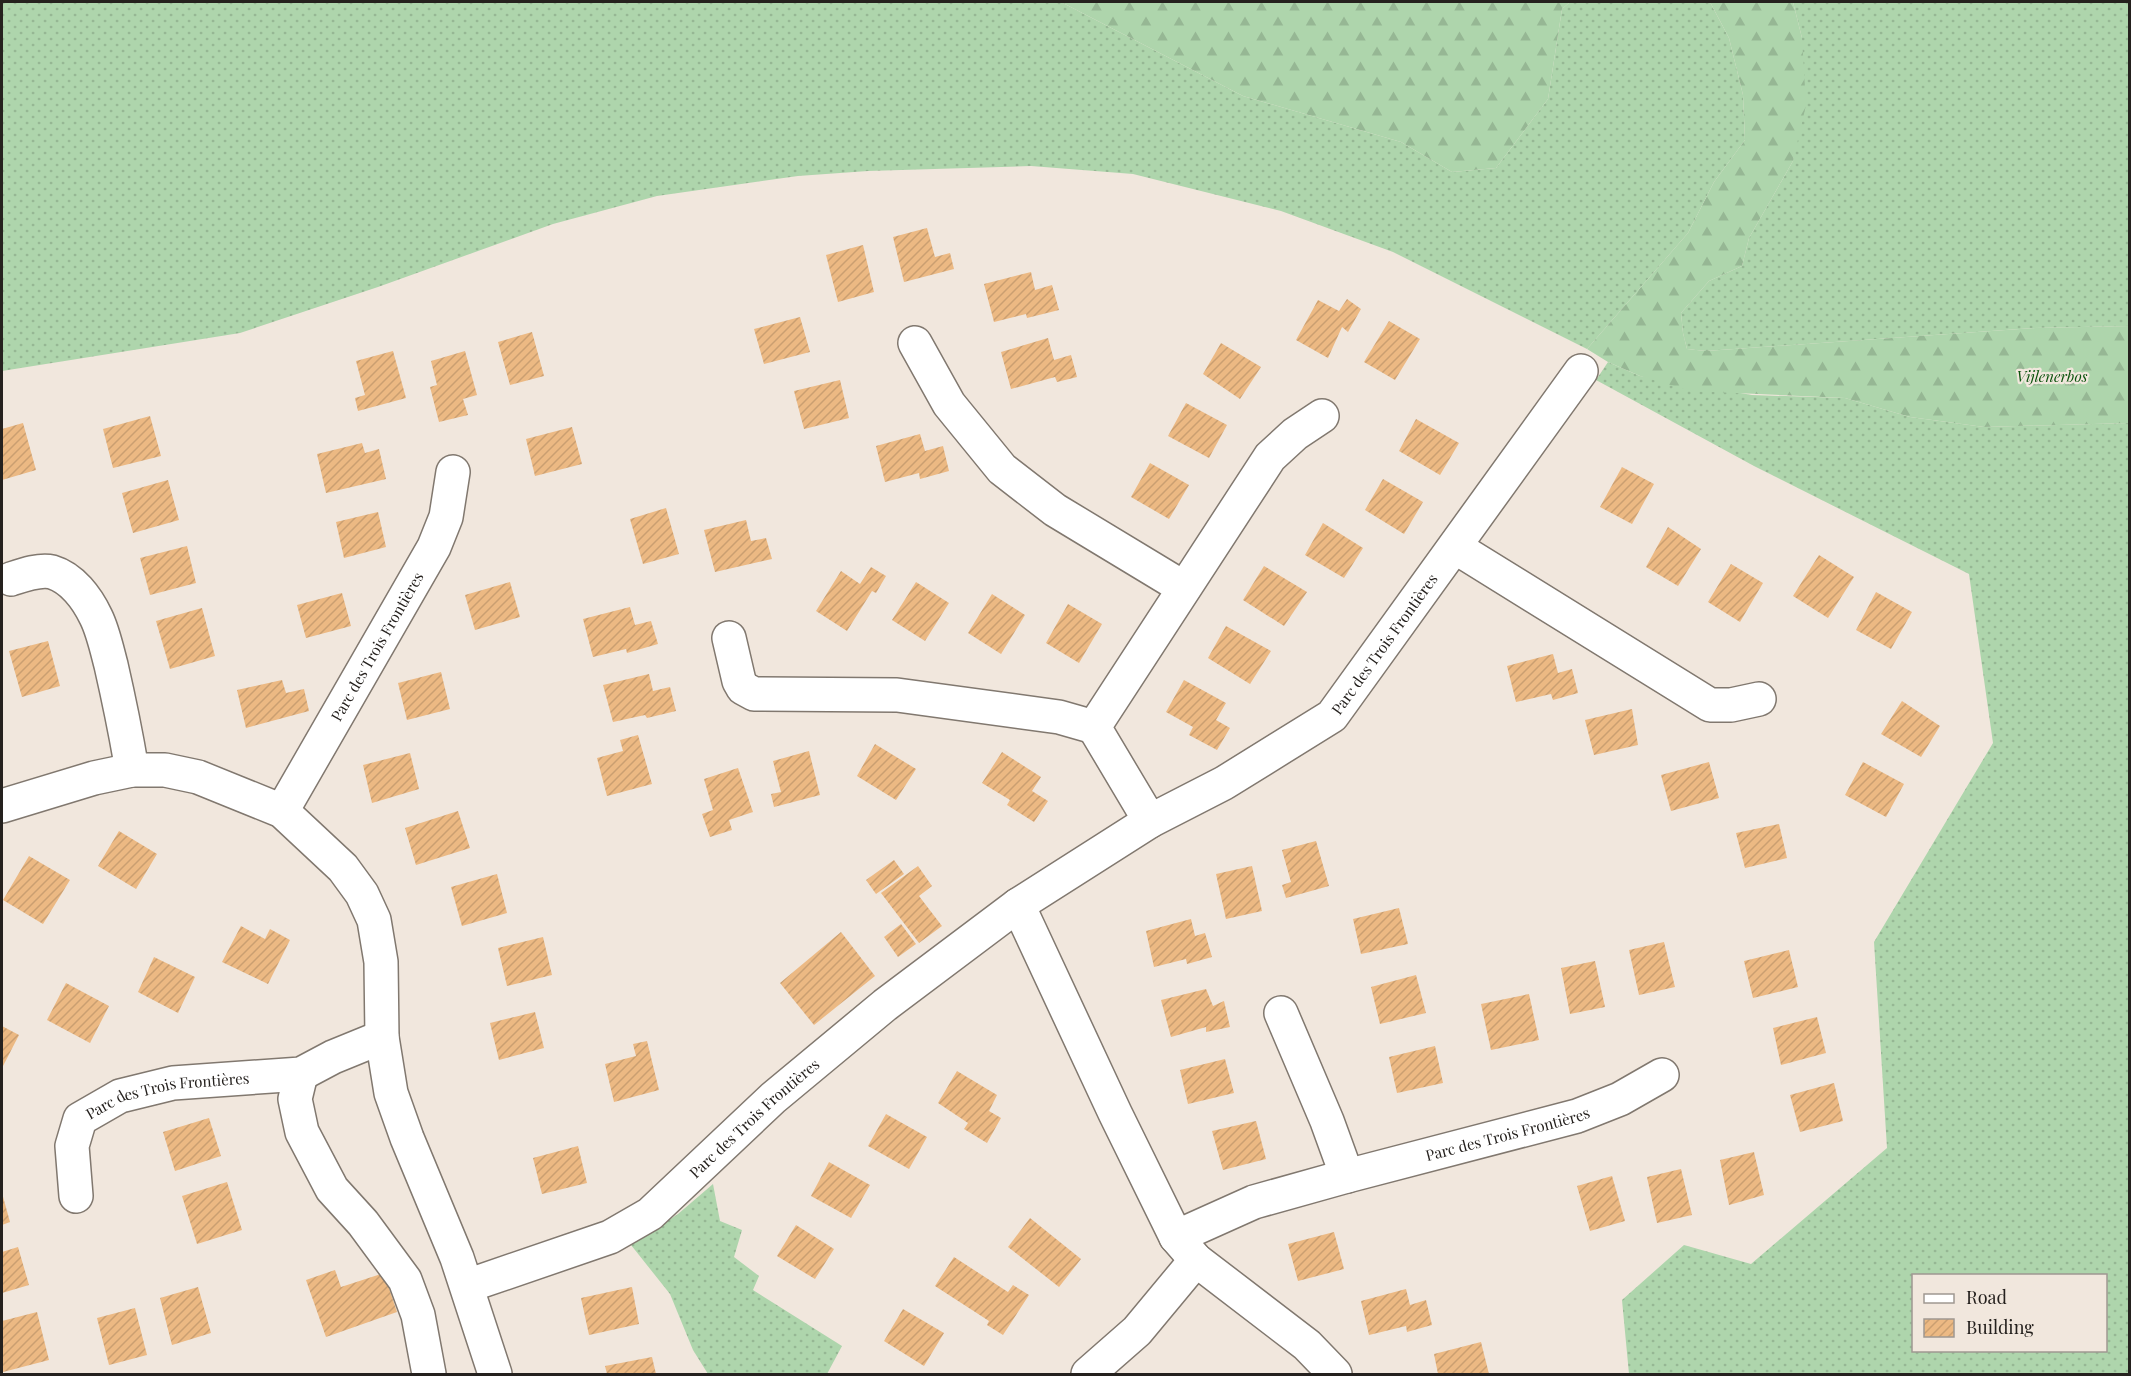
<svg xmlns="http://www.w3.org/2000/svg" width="2131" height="1376" viewBox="0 0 2131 1376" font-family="'Playfair Display',serif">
<defs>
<pattern id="grass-dots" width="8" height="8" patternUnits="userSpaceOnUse" patternTransform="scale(1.5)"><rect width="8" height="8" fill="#aed5ac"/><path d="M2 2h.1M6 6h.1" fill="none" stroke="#96b794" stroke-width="1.8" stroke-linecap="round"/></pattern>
<pattern id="forest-firs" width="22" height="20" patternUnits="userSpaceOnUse" patternTransform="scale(1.5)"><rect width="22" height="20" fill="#aed5ac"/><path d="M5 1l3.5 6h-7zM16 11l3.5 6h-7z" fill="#96b794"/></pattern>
<pattern id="building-hatch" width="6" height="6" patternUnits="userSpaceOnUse" patternTransform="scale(1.5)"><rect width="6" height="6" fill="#ecb983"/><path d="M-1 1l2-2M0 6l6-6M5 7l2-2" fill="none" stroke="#ca9f71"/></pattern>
</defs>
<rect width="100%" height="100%" fill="#f1e7dd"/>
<g fill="url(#grass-dots)" fill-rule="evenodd">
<path d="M2,2H1061L1243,96L1401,142L1452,172L1496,168L1548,99L1562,9L1570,2H1710L1729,38L1743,95L1745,140L1714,182L1688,233L1587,349L1393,252L1281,211L1133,174L1031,166L868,171L798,176L657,196L553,224L378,287L240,333L2,371Z"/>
<path d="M1793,2H2129V326L2035,328L1706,351L1687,349L1683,333L1681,313L1709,281L1742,266L1749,238L1793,161L1802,38Z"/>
<path d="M1608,362L1640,376L1752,395L1845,398L1910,417L1984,427L2129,423V1374H1629L1622,1300L1684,1245L1751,1264L1887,1148L1874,942L1993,743L1969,574L1754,466L1596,380ZM1914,1276H2106V1350H1914Z"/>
<path d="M713,1184L720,1221L742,1230L734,1257L759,1276L753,1290L842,1346L827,1374H708L693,1350L670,1294L631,1245L678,1214Z"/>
</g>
<g fill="url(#forest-firs)">
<path d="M1061,2H1570L1562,9L1548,99L1496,168L1452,172L1401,142L1243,96Z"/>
<path d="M1710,2H1793L1802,38L1806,105L1793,161L1749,238L1742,266L1709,281L1681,313L1683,333L1687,349L1706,351L2035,328L2129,326V423L1984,427L1910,417L1845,398L1691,391L1640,376L1608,362L1587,349L1688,233L1714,182L1745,140L1743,95L1729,38Z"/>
</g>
<g fill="url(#building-hatch)">
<path d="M927,228L935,257L950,253L954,269L904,282L893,237Z"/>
<path d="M863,245L874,292L838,302L826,255Z"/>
<path d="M1031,272L1035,290L1052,285L1059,310L1027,318L1026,314L994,322L984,284Z"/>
<path d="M1347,299L1361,309L1348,332L1342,327L1328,358L1296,340L1318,300L1339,311Z"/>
<path d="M800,317L810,352L764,364L754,329Z"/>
<path d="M1389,321L1420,339L1395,380L1364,362Z"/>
<path d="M532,332L544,376L510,385L498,342Z"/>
<path d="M1048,338L1054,360L1071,355L1077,377L1057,382L1055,377L1011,389L1001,352Z"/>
<path d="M1221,343L1261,367L1240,399L1203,374Z"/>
<path d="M393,351L406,398L358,411L355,398L365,395L356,361Z"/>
<path d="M465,351L477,395L463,399L468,415L439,422L430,387L437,385L431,361Z"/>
<path d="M840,380L849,418L804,429L794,391Z"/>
<path d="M1186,403L1227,425L1209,458L1168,436Z"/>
<path d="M150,416L161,456L113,468L103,429Z"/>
<path d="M1416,419L1459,443L1440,475L1399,451Z"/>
<path d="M23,423L36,470L2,480V429Z"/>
<path d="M572,427L582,464L535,476L526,439Z"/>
<path d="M920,434L925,451L943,446L949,471L920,479L919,473L885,482L876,446Z"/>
<path d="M362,443L365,453L379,449L386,479L326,493L317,454Z"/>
<path d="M1150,463L1189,485L1169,519L1131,497Z"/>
<path d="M1622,467L1654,484L1632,524L1600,507Z"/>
<path d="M1383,479L1423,502L1404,534L1365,510Z"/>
<path d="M168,480L179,520L133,533L122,493Z"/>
<path d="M666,508L679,554L643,564L630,519Z"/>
<path d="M378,512L386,547L344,558L336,522Z"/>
<path d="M746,520L751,541L766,538L772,559L715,572L704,530Z"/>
<path d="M1323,523L1363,548L1344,578L1305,555Z"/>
<path d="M1668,527L1701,549L1678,586L1646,567Z"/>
<path d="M187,546L196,583L150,595L140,558Z"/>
<path d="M1819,555L1854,577L1828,618L1793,596Z"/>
<path d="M1731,564L1763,583L1740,622L1708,602Z"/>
<path d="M1264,566L1307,592L1284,626L1243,600Z"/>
<path d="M871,567L886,576L876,593L872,591L847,631L816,611L841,571L860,584Z"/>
<path d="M510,582L520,617L475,630L465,595Z"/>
<path d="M916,582L949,603L925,641L892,620Z"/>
<path d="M1876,592L1912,612L1891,649L1856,630Z"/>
<path d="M342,593L351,626L306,638L297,605Z"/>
<path d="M992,594L1025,615L1001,654L968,633Z"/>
<path d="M1068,604L1102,624L1079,663L1046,643Z"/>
<path d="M630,607L635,625L651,621L658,644L627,653L626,649L593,657L583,619Z"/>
<path d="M202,608L215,656L170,669L156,621Z"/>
<path d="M1226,626L1271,651L1250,684L1208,658Z"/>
<path d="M48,641L60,686L22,697L9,651Z"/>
<path d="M1553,654L1558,673L1572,669L1578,693L1553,700L1551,694L1516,702L1507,666Z"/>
<path d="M441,672L450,709L407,720L398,683Z"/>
<path d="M649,674L653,691L670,687L676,711L647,718L645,715L613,722L603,685Z"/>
<path d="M282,680L286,693L304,689L309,711L246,728L237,690Z"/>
<path d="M1184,680L1226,703L1216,720L1230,728L1217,750L1189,735L1193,727L1166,712Z"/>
<path d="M1902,701L1940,726L1921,757L1881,734Z"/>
<path d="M1632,709L1638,745L1594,755L1585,720Z"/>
<path d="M638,735L652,784L607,796L597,758L623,751L620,740Z"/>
<path d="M875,744L916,769L896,800L857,776Z"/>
<path d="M809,751L820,795L774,807L771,794L781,792L773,761Z"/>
<path d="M1002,752L1041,777L1032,791L1048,801L1034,822L1007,805L1010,800L982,783Z"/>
<path d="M410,753L419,789L372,803L363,765Z"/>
<path d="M1709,762L1719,798L1671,811L1661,775Z"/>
<path d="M1863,762L1904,784L1886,817L1845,795Z"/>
<path d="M738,768L753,812L729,820L732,830L710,837L702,814L713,810L704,779Z"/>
<path d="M458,811L470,848L416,865L405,828Z"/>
<path d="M1779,824L1787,858L1745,868L1736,833Z"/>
<path d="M119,831L157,854L136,889L98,866Z"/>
<path d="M1316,841L1329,886L1286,898L1282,885L1291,882L1282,850Z"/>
<path d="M29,856L70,880L43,924L3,900Z"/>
<path d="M894,860L904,874L876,894L866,880Z"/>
<path d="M918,866L932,886L919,896L942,926L919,943L881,893Z"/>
<path d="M1252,866L1262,911L1226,919L1216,874Z"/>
<path d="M497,874L507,913L462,926L451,887Z"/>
<path d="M1399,908L1408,944L1361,954L1353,919Z"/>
<path d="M1191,919L1195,936L1205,933L1212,957L1187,964L1186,959L1154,967L1146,931Z"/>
<path d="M901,924L916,944L898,957L884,937Z"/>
<path d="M241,926L265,939L270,929L290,940L268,984L222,962Z"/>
<path d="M841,932L875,976L814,1025L780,983Z"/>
<path d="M543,937L552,975L507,986L498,948Z"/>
<path d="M1664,942L1675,987L1639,995L1629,950Z"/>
<path d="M1789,950L1798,987L1753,998L1744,961Z"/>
<path d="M154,957L195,977L178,1013L138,992Z"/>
<path d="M1595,961L1605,1007L1570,1014L1561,968Z"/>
<path d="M1416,975L1426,1013L1380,1024L1371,987Z"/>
<path d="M66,983L109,1006L90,1043L47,1020Z"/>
<path d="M1206,989L1213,1006L1224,1001L1230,1027L1206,1032V1027L1171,1037L1161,1000Z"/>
<path d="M1529,994L1539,1040L1491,1050L1481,1004Z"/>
<path d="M535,1012L544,1048L499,1060L490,1023Z"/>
<path d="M1817,1017L1826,1053L1781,1065L1773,1028Z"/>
<path d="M2,1026L19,1035L2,1068Z"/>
<path d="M647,1041L659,1090L614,1102L605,1064L636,1056L633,1044Z"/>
<path d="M1435,1046L1443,1083L1397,1093L1389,1057Z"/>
<path d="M1225,1059L1234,1093L1188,1104L1180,1070Z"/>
<path d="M957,1071L997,1095L989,1111L1001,1118L987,1143L964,1129L968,1123L938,1103Z"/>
<path d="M1834,1083L1843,1121L1800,1132L1790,1095Z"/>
<path d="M886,1114L927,1137L909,1169L868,1146Z"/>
<path d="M209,1118L221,1156L175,1171L163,1132Z"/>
<path d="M1256,1121L1266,1159L1223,1170L1212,1131Z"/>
<path d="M578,1146L587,1183L542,1194L533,1158Z"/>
<path d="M1754,1152L1764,1195L1729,1205L1720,1160Z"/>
<path d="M829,1162L870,1185L851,1218L811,1196Z"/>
<path d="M1681,1169L1692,1215L1657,1223L1647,1177Z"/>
<path d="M1612,1176L1625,1221L1590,1231L1577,1186Z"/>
<path d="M227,1182L242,1230L197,1244L182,1196Z"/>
<path d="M2,1193L10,1222L2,1225Z"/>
<path d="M1030,1218L1081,1259L1059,1287L1008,1247Z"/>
<path d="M796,1225L834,1249L815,1279L777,1256Z"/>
<path d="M1334,1232L1344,1269L1298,1281L1288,1244Z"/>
<path d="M18,1247L29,1285L2,1293V1252Z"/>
<path d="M954,1257L1008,1292L1013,1285L1029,1295L1003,1335L987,1325L989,1321L935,1286Z"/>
<path d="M335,1270L341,1287L384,1273L397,1312L326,1337L306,1280Z"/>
<path d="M198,1287L211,1333L172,1345L160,1298Z"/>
<path d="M632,1287L639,1324L589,1335L581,1298Z"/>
<path d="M1406,1289L1410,1305L1426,1300L1432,1325L1407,1332L1406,1326L1369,1335L1361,1301Z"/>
<path d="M135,1308L147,1355L109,1365L97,1318Z"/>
<path d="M903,1309L944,1333L924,1366L884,1341Z"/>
<path d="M37,1312L49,1360L3,1372L2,1364V1321Z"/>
<path d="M1481,1342L1489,1374H1438L1434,1354Z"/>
<path d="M652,1357L656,1374H607L605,1366Z"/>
</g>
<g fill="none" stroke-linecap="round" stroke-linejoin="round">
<defs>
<g id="street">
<path d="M915,343L949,404L1002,469L1055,510L1184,588"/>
<path d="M1455,547L1710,705H1731L1759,699"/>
<path d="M11,579C23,575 40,569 52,572C72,578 87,598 96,617C103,631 107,650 111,665C119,700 126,734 132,770"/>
<path d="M729,638L739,681L743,688L754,694L897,695L1059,717L1094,727"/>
<path d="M2,806L94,778L132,770H165L198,777L282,811L343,868L362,894L374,920L381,962L382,1037L391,1093L407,1138L457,1258L495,1374"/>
<path id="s1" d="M282,811L434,547L446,517L453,472"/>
<path d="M1150,821L1094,727L1270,457L1295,434L1322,416"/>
<path d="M1018,905L1115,1113L1176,1237L1196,1260L1307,1345L1335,1374"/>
<path d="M1281,1013L1327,1121L1347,1176"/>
<path d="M301,1074L295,1099L302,1132L332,1189L363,1223L405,1280L418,1315L429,1374"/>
<path id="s2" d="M76,1196L72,1146L80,1119L120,1096L173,1083L301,1074L333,1057L382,1037"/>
<path id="s3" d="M1176,1237L1254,1202L1347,1176L1577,1116L1620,1099L1662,1075"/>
<path id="s4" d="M467,1286L610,1237L650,1214L773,1098L885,1005L1018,905L1150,821L1224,783L1332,716L1581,371"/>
<path d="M1088,1374L1137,1331L1196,1260"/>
</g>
</defs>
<use href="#street" stroke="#81786f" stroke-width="36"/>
<use href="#street" stroke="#fff" stroke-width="33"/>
</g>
<g text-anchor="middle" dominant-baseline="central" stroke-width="4.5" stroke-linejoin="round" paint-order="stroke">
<g font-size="15" font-style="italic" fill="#0b530d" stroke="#f1e7dd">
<text x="2052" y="376">Vijlenerbos</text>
</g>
<g font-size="15" fill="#25211e" stroke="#f1e7dd">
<text stroke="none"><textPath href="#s4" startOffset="1134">Parc des Trois Frontières</textPath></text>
<text stroke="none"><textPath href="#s1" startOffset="190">Parc des Trois Frontières</textPath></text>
<text stroke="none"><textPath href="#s2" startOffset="171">Parc des Trois Frontières</textPath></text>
<text stroke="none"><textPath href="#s4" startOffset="339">Parc des Trois Frontières</textPath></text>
<text stroke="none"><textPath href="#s3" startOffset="348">Parc des Trois Frontières</textPath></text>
</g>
</g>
<rect width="2131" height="1376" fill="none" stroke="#25211e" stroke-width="6"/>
<rect x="1912" y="1274" width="195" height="78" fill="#f1e7dd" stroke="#9f9891" stroke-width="1.5"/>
<rect x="1924" y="1294" width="30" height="9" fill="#ffffff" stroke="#9f9891" stroke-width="1.5"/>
<text x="1966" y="1304" font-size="18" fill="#25211e">Road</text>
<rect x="1924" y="1319" width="30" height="18" fill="url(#building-hatch)" stroke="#9f9891" stroke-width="1.5"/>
<text x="1966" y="1334" font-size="18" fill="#25211e">Building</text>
</svg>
